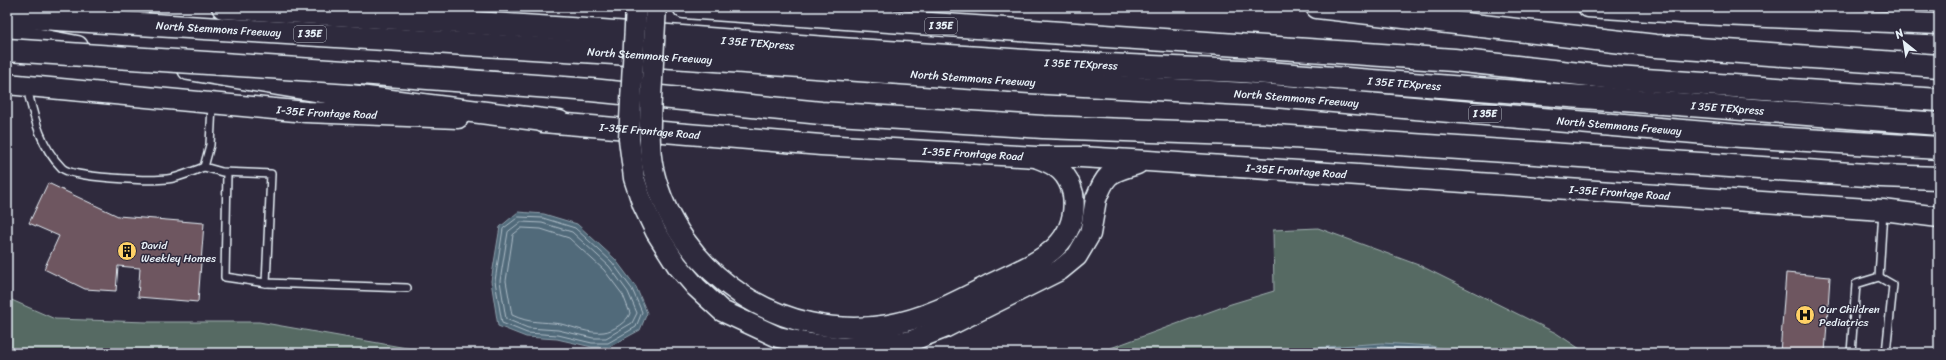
<svg xmlns="http://www.w3.org/2000/svg" width="1946" height="360" viewBox="0 0 1946 360" font-family="Sriracha,sans-serif">
<rect width="100%" height="100%" fill="#2f2a3d"/>
<filter id="ink" filterUnits="userSpaceOnUse"><feTurbulence type="fractalNoise" baseFrequency=".025" numOctaves="2"/><feDisplacementMap in="SourceGraphic" scale="8" xChannelSelector="R" yChannelSelector="G"/><feConvolveMatrix kernelMatrix="1 2 1 2 8 2 1 2 1" color-interpolation-filters="sRGB"/></filter>
<g filter="url(#ink)">
<g fill="#566a64" stroke="#9faeae">
<path d="M1318,228L1421,266L1556,333L1586,353H1097L1231,304L1274,291L1273,230Z"/>
<path d="M7,298L55,319L147,322H259L435,353H7Z"/>
</g>
<g fill="#516a7a" stroke="#8da0ac">
<path d="M518,212L544,214L577,224L615,259L636,287L647,313L640,330L609,347H592L557,339L526,337L498,326L491,281L500,227Z"/>
<path d="M1382,343L1431,346L1461,353H1281L1299,349Z"/>
</g>
<g fill="none" stroke-linecap="round" stroke-linejoin="round">
<g stroke="#acbbc6" stroke-width="1">
<path d="M519,217L543,218L575,228L612,262L632,289L642,312L636,327L608,343H592L558,335L527,333L502,323L495,281L503,229Z"/>
<path d="M521,222L542,223L572,232L609,266L628,292L637,313L632,323L606,338H593L558,330L528,328L506,319L500,281L508,232Z"/>
<path d="M522,228L541,229L569,238L604,270L623,295L630,313C628,321 613,331 604,332C589,334 574,327 561,324C541,321 531,324 512,315L506,281L513,235Z"/>
<path d="M1298,353L1382,347L1430,350L1443,353"/>
</g>
</g>
<g fill="#6e5660" stroke="#e8f1f8">
<path d="M48,183L118,216L204,223L198,302L138,297L140,268L118,266L116,291L85,289L44,269L59,236L29,223Z"/>
<path d="M1786,273L1830,277L1825,353H1780Z"/>
</g>
<g fill="none" stroke-linecap="round" stroke-linejoin="round">
<defs>
<g id="service">
<path d="M27,88C34,117 40,146 62,168C72,178 150,181 167,179C179,178 193,171 204,167L210,145L212,105"/>
<path d="M204,167L222,172L271,174L266,283L407,288"/>
<path d="M227,173L225,277L266,283"/>
<path d="M1879,277L1883,210"/>
<path d="M1851,353L1856,284L1879,277L1893,285L1886,353"/>
</g>
<g id="secondary">
<path d="M1588,7L1697,14L1939,24"/>
<path id="s1" d="M7,84L306,112L458,118"/>
<path id="s2" d="M543,122L821,145L1036,157H1081L1148,161L1883,210L1939,217"/>
<path d="M1038,158C1057,165 1068,173 1073,194"/>
<path d="M1096,199C1107,171 1110,173 1137,164"/>
</g>
<g id="motorway">
<path id="s3" d="M223,7L602,31L840,49L1040,62L1241,71L1939,124"/>
<path d="M684,7L1454,60L1616,78L1939,100"/>
<path d="M1317,7L1656,46L1939,66"/>
<path id="s4" d="M7,16L614,53L1030,82L1263,95L1741,136L1939,148"/>
<path d="M7,34L77,47"/>
<path d="M189,69L351,96L559,122"/>
<path d="M360,73L591,90L821,113L1043,127L1262,135L1881,176L1939,178"/>
</g>
</defs>
<use href="#service" stroke="#e8f1f8" stroke-width="10"/>
<use href="#secondary" stroke="#e8f1f8" stroke-width="23"/>
<use href="#motorway" stroke="#e8f1f8" stroke-width="25"/>
<use href="#service" stroke="#2f2a3d" stroke-width="7"/>
<use href="#secondary" stroke="#2f2a3d" stroke-width="20"/>
<use href="#motorway" stroke="#2f2a3d" stroke-width="22"/>
<defs>
<g id="secondary-bridge">
<path d="M636,7L629,139L634,178L643,205L656,232L677,265L696,287L722,311L778,337L810,344L844,348L878,345L911,341L944,328L1060,270L1077,256L1090,234L1096,199"/>
<path d="M656,7C654,37 653,67 651,97C650,121 648,146 653,169C677,274 781,343 888,325C925,319 958,301 991,284C1032,264 1080,249 1073,194"/>
</g>
<path id="motorway-bridge" d="M7,50L360,73"/>
</defs>
<use href="#secondary-bridge" stroke="#e8f1f8" stroke-width="23" stroke-linecap="butt"/>
<use href="#motorway-bridge" stroke="#e8f1f8" stroke-width="25" stroke-linecap="butt"/>
<use href="#secondary-bridge" stroke="#2f2a3d" stroke-width="20"/>
<use href="#motorway-bridge" stroke="#2f2a3d" stroke-width="22"/>
</g>
</g>
<defs>
<symbol id="building-disc" viewBox="-11 -11 22 22"><circle r="9.5" fill="#ffd166" stroke="#2f2a3d"/><path d="M-4-6H4V6H1V3H-1V6H-4ZM-2.5-4.3h1.7v1.8h-1.7ZM.8-4.3h1.7v1.8H.8ZM-2.5-1h1.7V.8h-1.7ZM.8-1h1.7V.8H.8Z" fill="#111"/></symbol>
<symbol id="hospital-disc" viewBox="-11 -11 22 22"><circle r="9.5" fill="#ffd166" stroke="#2f2a3d"/><path d="M-5-5h3v3.5h4V-5h3V5h-3V1.5h-4V5h-3Z" fill="#111"/></symbol>
</defs>
<g fill-rule="evenodd">
<use href="#building-disc" x="116" y="240" width="22" height="22"/>
<use href="#hospital-disc" x="1794" y="304" width="22" height="22"/>
</g>
<g text-anchor="middle" dominant-baseline="central" stroke-width="3" stroke-linejoin="round" paint-order="stroke">
<g fill="#2f2a3d" stroke="#b0b5c0" stroke-width="1">
<rect x="925" y="18" width="32" height="16" rx="3"/>
<rect x="294" y="26" width="32" height="16" rx="3"/>
<rect x="1469" y="106" width="32" height="16" rx="3"/>
</g>
<g font-size="10" font-weight="bold" fill="#e8f1f8">
<text x="941" y="26">I 35E</text>
<text x="310" y="34">I 35E</text>
<text x="1485" y="114">I 35E</text>
</g>
<g font-size="11" fill="#e8f1f8" stroke="#2f2a3d">
<text stroke="none"><textPath href="#s4" startOffset="212">North Stemmons Freeway</textPath></text>
<text stroke="none"><textPath href="#s3" startOffset="536">I 35E TEXpress</textPath></text>
<text stroke="none"><textPath href="#s4" startOffset="644">North Stemmons Freeway</textPath></text>
<text stroke="none"><textPath href="#s3" startOffset="860">I 35E TEXpress</textPath></text>
<text stroke="none"><textPath href="#s4" startOffset="968">North Stemmons Freeway</textPath></text>
<text stroke="none"><textPath href="#s3" startOffset="1184">I 35E TEXpress</textPath></text>
<text stroke="none"><textPath href="#s4" startOffset="1292">North Stemmons Freeway</textPath></text>
<text stroke="none"><textPath href="#s3" startOffset="1508">I 35E TEXpress</textPath></text>
<text stroke="none"><textPath href="#s1" startOffset="321">I-35E Frontage Road</textPath></text>
<text stroke="none"><textPath href="#s4" startOffset="1616">North Stemmons Freeway</textPath></text>
<text stroke="none"><textPath href="#s2" startOffset="107">I-35E Frontage Road</textPath></text>
<text stroke="none"><textPath href="#s2" startOffset="431">I-35E Frontage Road</textPath></text>
<text stroke="none"><textPath href="#s2" startOffset="755">I-35E Frontage Road</textPath></text>
<text stroke="none"><textPath href="#s2" startOffset="1079">I-35E Frontage Road</textPath></text>
</g>
<g font-size="11" fill="#e8f1f8" stroke="#2f2a3d" text-anchor="start">
<text x="141" y="245">David<tspan x="141" dy="13">Weekley Homes</tspan></text>
<text x="1819" y="309">Our Children<tspan x="1819" dy="13">Pediatrics</tspan></text>
</g>
</g>
<rect width="1946" height="360" fill="none" stroke="#2f2a3d" stroke-width="24"/>
<rect x="12" y="12" width="1922" height="336" fill="none" stroke="#e8f1f8" stroke-width="1.5" filter="url(#ink)"/>
<g transform="translate(1904 42) rotate(330)" stroke="#2f2a3d" stroke-width="3" paint-order="stroke">
<path d="M0-3L7 15L0 10L-7 15Z" fill="#e8f1f8"/>
<text y="-6" font-size="11" font-weight="bold" text-anchor="middle" fill="#e8f1f8">N</text>
</g>
</svg>
